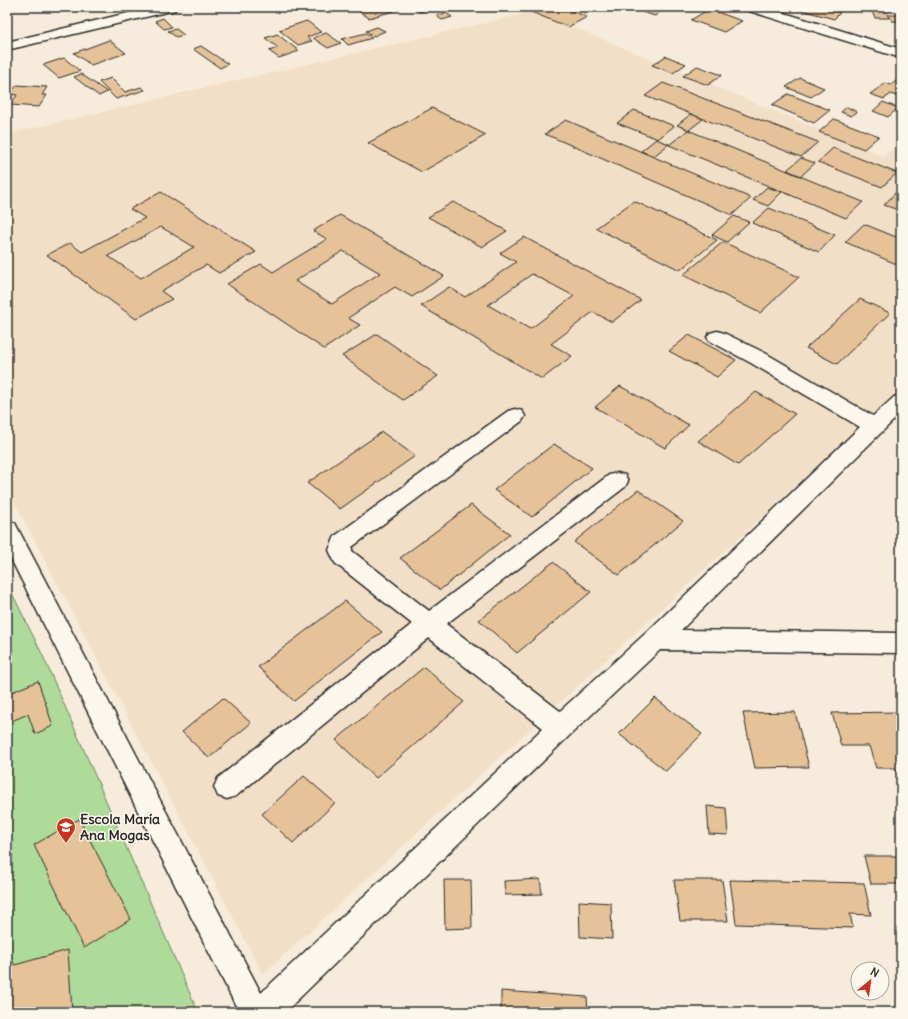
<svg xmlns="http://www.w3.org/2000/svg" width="908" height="1019" viewBox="0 0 908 1019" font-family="Delius,sans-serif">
<rect width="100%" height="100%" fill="#f7ecdb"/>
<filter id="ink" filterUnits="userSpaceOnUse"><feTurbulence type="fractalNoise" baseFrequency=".025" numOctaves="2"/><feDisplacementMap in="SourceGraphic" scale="8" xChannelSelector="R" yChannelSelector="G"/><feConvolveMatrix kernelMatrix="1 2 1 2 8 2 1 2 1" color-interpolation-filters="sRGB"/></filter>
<g filter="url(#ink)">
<path fill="#f2dfc7" d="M535,11L883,156L901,142V390L263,974L7,488V134Z"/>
<path fill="#aedb99" stroke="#6c8362" d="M7,583L43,656L198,1012H7Z"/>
<g fill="#e5c297" stroke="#2b2b2b" fill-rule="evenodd">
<path d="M366,7H389L394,11L369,18L357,10Z"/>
<path d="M411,7H427L430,9L420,12Z"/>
<path d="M519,7H562L587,17L568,27Z"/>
<path d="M626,7H665L655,16Z"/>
<path d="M791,7H828L826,9L840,13L834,19Z"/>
<path d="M709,9L742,21L724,32L691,20Z"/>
<path d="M871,10H885L889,18H875Z"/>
<path d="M446,13L452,17L442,20L436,16Z"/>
<path d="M889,15H901V21H892Z"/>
<path d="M163,18L172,27L164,29L155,21Z"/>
<path d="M307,21L321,32L307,37L312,41L298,45L279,30Z"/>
<path d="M377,27L385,31L374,36L366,31Z"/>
<path d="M176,29L184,35L176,37L168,31Z"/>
<path d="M326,33L341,43L328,48L313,38Z"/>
<path d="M366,33L372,38L348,45L342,39Z"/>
<path d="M277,34L299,51L279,58L269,51L278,48L265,38Z"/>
<path d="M109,40L126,53L91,65L74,53Z"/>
<path d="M201,46L228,64L220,68L193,49Z"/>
<path d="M666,56L686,64L673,73L652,65Z"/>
<path d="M64,58L80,71L59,78L43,65Z"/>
<path d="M697,66L722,75L708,85L683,76Z"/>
<path d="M81,74L107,92L99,96L74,77Z"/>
<path d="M901,77V98L891,94L884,99L870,94L886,83L891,85Z"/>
<path d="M111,78L125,92L141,87L145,90L116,99L99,82Z"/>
<path d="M800,78L824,88L811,97L786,87Z"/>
<path d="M663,83L818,142L801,157L645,96Z"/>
<path d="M17,85L47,87L42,95H47L39,107L10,105L17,95L10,94Z"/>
<path d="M788,94L830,110L814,123L772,105Z"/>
<path d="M883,102L898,108L888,117L873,111Z"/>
<path d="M847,107L857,112L851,116L841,112Z"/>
<path d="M432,108L486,135L422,172L368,143Z"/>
<path d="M634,110L674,126L658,139L617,123Z"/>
<path d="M691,114L703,119L689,130L677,125Z"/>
<path d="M834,119L879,136L864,149L819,132Z"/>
<path d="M566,120L751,198L732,215L545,134Z"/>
<path d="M688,130L863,202L846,218L669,145Z"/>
<path d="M656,139L669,144L654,156L641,151Z"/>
<path d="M833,148L897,173L882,187L818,162Z"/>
<path d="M801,158L815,163L801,176L787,170Z"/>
<path d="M767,187L782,192L768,206L753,200Z"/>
<path d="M161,192L256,252L219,273L206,265L161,291L172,299L136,319L47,255L70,243L82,252L145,218L130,209ZM161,227L194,247L141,278L108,256Z"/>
<path d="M896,192L901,194V211L884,205Z"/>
<path d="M634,201L717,240L680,270L596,228Z"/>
<path d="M453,202L507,231L482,247L428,217Z"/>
<path d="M769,208L835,235L819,252L752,223Z"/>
<path d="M340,215L444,276L412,297L395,287L348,318L360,325L324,349L227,284L261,264L273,272L327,239L313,231ZM343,251L380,273L332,304L295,281Z"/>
<path d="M734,216L749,222L727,242L712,235Z"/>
<path d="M864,224L901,239V266L845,242Z"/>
<path d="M524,237L641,300L612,322L593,312L551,344L572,356L542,379L421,306L449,287L465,297L516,262L500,253ZM532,274L574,296L530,329L488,305Z"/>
<path d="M723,242L799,277L760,313L683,275Z"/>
<path d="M860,299L890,313L837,364L806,348Z"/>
<path d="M377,334L438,376L403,400L342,356Z"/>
<path d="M689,335L736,360L717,377L669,351Z"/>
<path d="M620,386L689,425L665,448L595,407Z"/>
<path d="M756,392L795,414L738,465L698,441Z"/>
<path d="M382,432L415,456L340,509L307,483Z"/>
<path d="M554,444L592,468L532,517L494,490Z"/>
<path d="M638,490L683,521L619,575L574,542Z"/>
<path d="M471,505L510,534L440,590L400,558Z"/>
<path d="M553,562L591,592L517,653L479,620Z"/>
<path d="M345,601L382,632L294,701L258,667Z"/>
<path d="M424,667L464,702L376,778L336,740Z"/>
<path d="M38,681L53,726L35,734L28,714L7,723V694Z"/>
<path d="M223,698L251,723L209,758L182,732Z"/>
<path d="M655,698L702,734L666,771L619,734Z"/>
<path d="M795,712L809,767L755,768L743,713Z"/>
<path d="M901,712V786L895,768H876L869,746H841L832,713Z"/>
<path d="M304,776L335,803L293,843L262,814Z"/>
<path d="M707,806L726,808L728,835L709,834Z"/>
<path d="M79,819L131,919L84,948L34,845Z"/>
<path d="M864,856H901V884H871Z"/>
<path d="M540,879L542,894L505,895L504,881Z"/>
<path d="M444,880H471L472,928L445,929Z"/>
<path d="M674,880H722L728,921H680Z"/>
<path d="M730,880L864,883L871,915L850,914L853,928L736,924Z"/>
<path d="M579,901L611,903L612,939L580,937Z"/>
<path d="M68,950L72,1012H7V951L15,965Z"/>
<path d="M501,991L587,997L588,1012H501Z"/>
</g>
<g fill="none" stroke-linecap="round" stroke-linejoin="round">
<defs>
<g id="minor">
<path d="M153,7H177L175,10L7,50V42Z"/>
<path d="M744,7H765L901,49V58L746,10Z"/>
<path d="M717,331L724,333L765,353L873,416L894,397L901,395V413L681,630L901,633V653L660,650L570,735L285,1012H239L7,551V520L15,523L18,529L261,993L543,728L429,638L236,796L227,799L218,796L214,787L218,778L412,624L335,563L329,550L335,536L508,411L515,409L522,411L525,416L522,421L352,547V551L429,611L609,475L617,473L625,475L628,481L625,487L446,624L560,711L646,633L860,427L751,363L710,341L707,337L710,333Z"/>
</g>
</defs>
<use href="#minor" stroke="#2b2b2b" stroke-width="3"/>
<use href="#minor" fill="#fbf7ec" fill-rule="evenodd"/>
</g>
</g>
<defs>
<symbol id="school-pin" viewBox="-11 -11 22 30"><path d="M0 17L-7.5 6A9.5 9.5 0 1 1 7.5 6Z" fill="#c8321e" stroke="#fbf7ec"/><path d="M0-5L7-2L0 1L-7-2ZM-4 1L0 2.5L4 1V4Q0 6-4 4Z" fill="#fff"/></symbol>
</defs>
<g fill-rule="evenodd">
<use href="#school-pin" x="55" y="816" width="22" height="30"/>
</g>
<g text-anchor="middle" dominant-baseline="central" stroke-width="3" stroke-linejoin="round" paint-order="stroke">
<g font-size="14" font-weight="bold" fill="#2b2b2b" stroke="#fbf7ec" text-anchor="start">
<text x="80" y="819">Escola María<tspan x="80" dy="16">Ana Mogas</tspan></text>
</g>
</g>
<rect width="908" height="1019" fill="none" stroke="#fbf7ec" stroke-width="24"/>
<rect x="12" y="12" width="884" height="995" fill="none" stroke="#2b2b2b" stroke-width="1.5" filter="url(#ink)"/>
<g transform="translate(870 981) rotate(29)"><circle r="19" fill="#fbf7ec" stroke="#a8a59f"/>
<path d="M0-3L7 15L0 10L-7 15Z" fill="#c8321e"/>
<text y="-6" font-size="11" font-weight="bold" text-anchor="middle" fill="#2b2b2b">N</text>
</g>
</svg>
